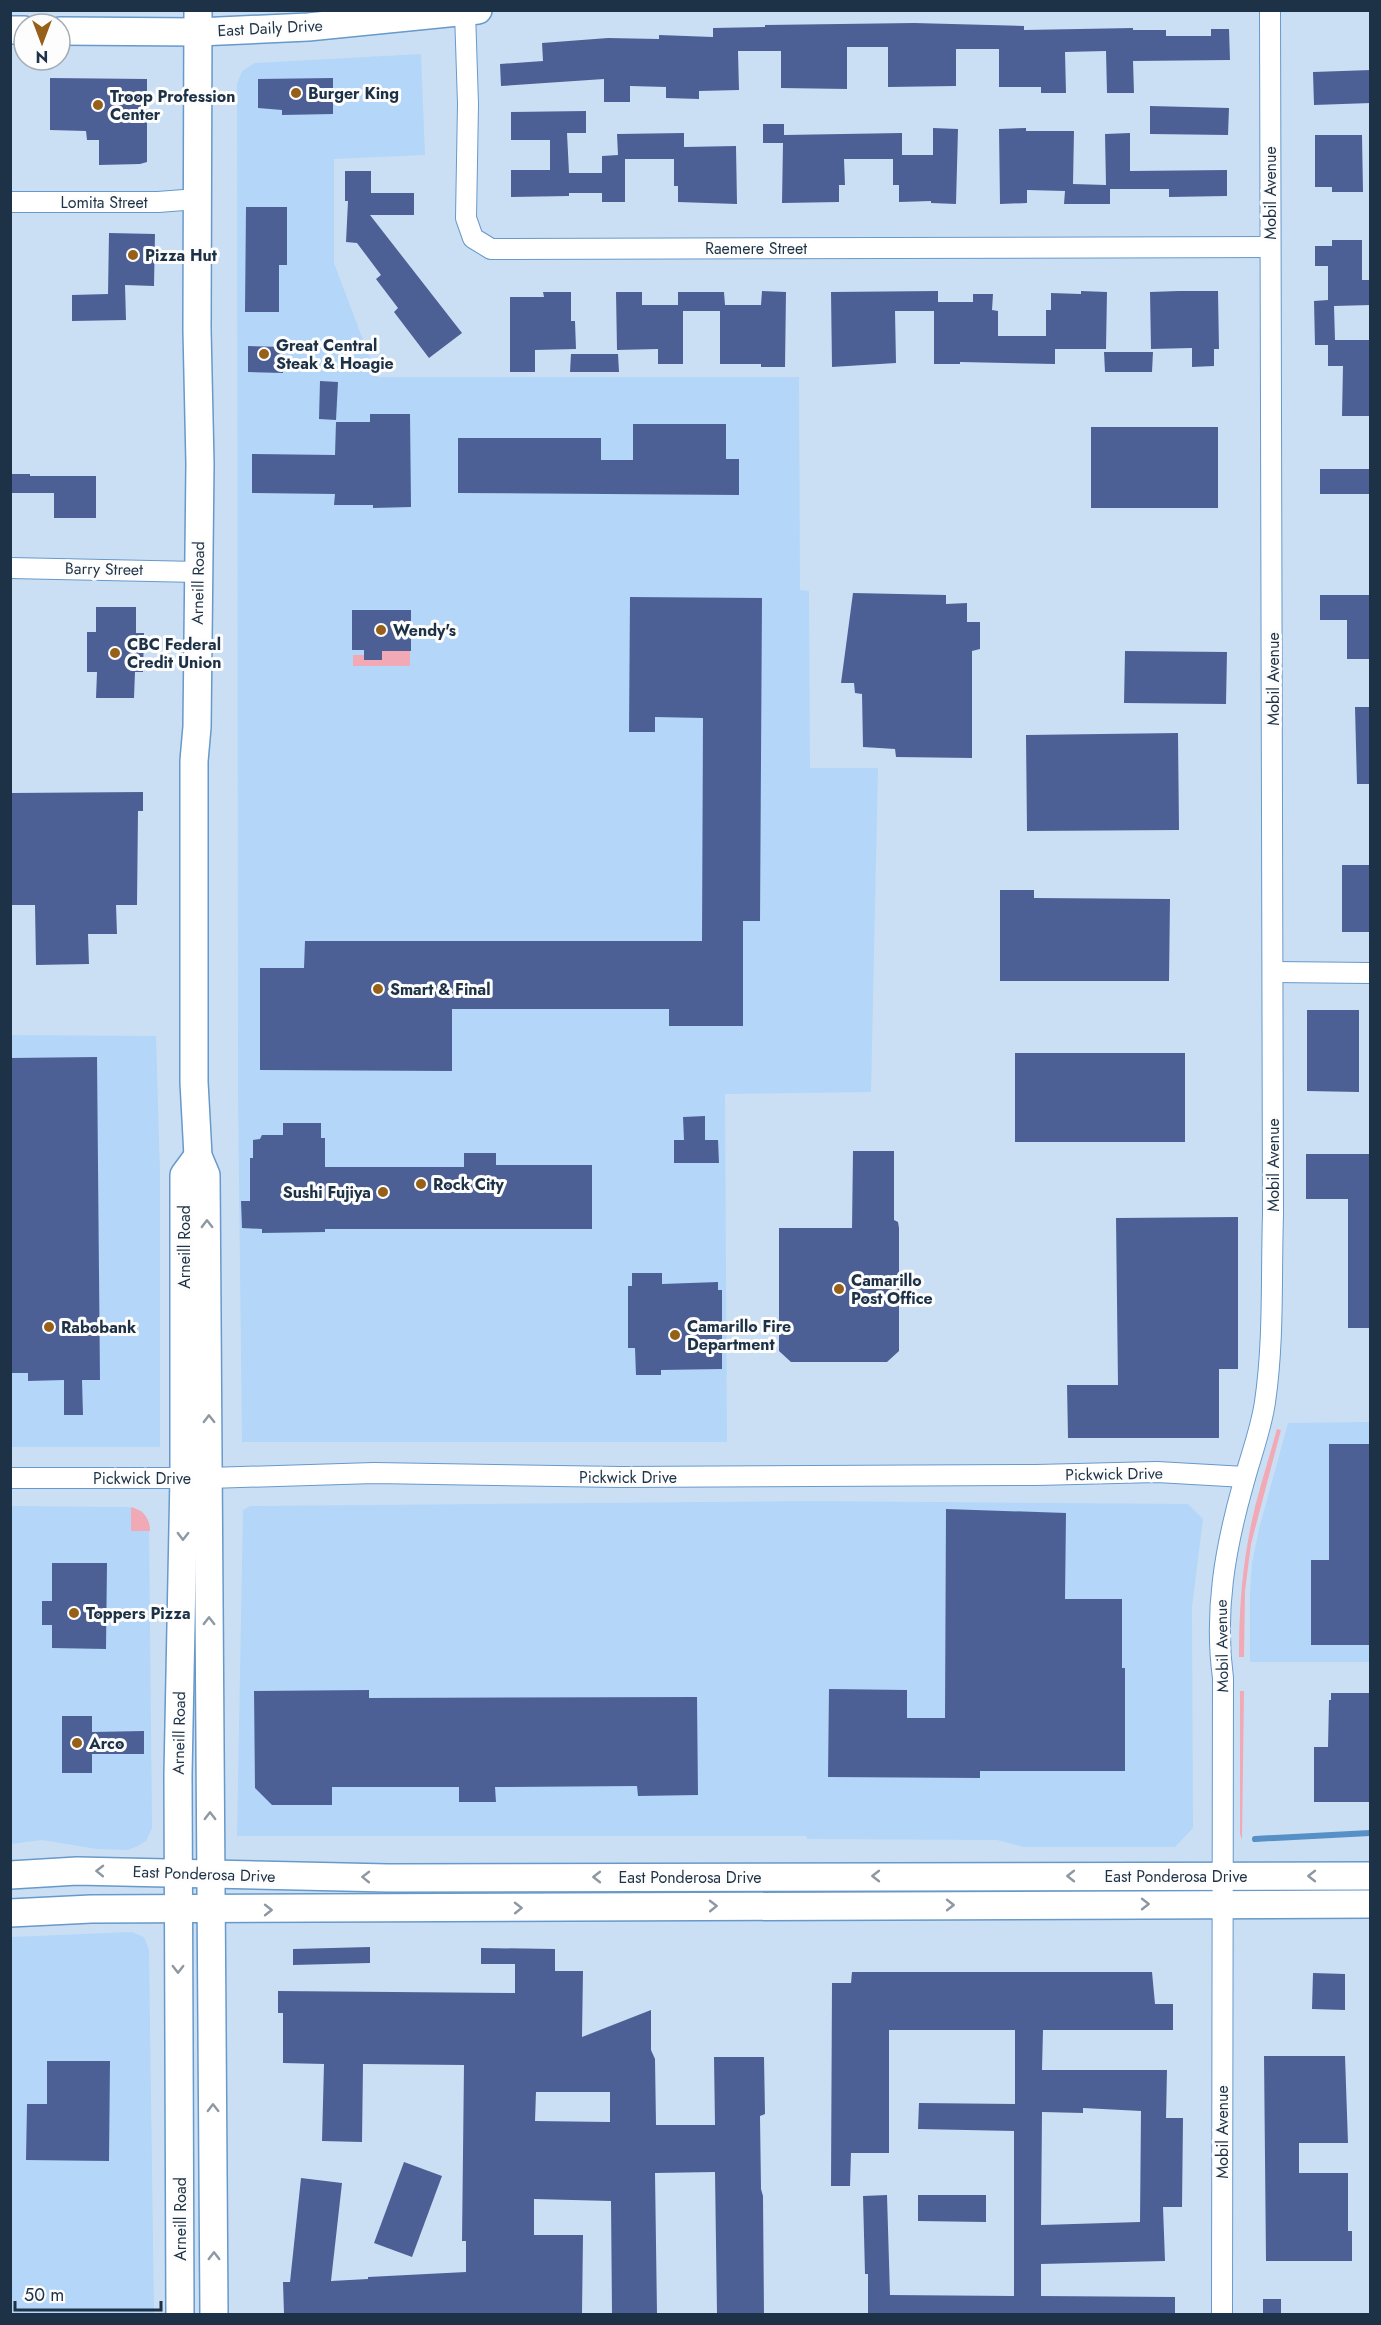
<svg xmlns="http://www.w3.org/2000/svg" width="1381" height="2325" viewBox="0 0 1381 2325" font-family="Jost,sans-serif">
<rect width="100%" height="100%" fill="#cbdff4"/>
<g fill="#b4d6f8">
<path d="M421,54L425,155L334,159V263L377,377H799L800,590L809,591L810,768H878L871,1092L725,1094L727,1442H242L238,1092L237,84L242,71L255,63Z"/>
<path d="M11,1035L156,1036L160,1174V1447H11Z"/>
<path d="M1370,1422V1662H1250V1591L1252,1563L1259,1529L1288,1423Z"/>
<path d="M811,1501L1188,1504L1203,1519L1192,1607L1193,1828L1175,1847H1024L997,1840L807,1839L806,1836H237L243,1510L250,1506Z"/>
<path d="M10,1506L128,1507L142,1511L149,1522L152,1828L146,1841L136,1847L127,1850L97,1849L42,1840L11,1844Z"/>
<path d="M132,1932L144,1937L149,1950L154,2314H11V1937Z"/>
</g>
<g fill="#f1a9b5">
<path d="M382,651H410V666H353V655H364Z"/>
<path d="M1277,1429L1281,1430L1251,1544L1245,1591L1244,1657H1239C1239,1618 1241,1580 1248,1541C1254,1503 1267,1466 1277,1429Z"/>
<path d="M131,1507C143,1510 150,1518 150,1531H131Z"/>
<path d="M1240,1691H1244L1242,1840L1240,1834Z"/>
</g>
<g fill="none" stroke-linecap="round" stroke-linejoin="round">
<path stroke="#5790c6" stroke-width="6" d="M1255,1839L1370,1833"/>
</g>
<g fill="#4d6096" fill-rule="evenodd">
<path d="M914,23L1024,26V30L1133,28V30H1166V36H1211V29H1229L1230,60L1133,61L1134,93H1107L1106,51L1065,52L1066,93H1041V87H999V49H956V86L888,87V47H847V89L781,88V51H738L739,90L699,91V99L666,98V87L630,86V102H604V79L501,86L500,64L543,61L542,43L608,38L659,39V35L713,37V28L765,27V25Z"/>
<path d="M1371,70V103L1314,105L1313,72Z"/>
<path d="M50,78L147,79V162L140,164L99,165V140H87L86,131L50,130Z"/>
<path d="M333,78V114L282,115V110L258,108V79Z"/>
<path d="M1150,106L1229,108L1228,135L1150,134Z"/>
<path d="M586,111V133H567L569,173H602V156L618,155L617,134L684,133V147L736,146L737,204L678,202V186H674V159H625V202H602V193H569V196L511,197V170H550V140H511V112Z"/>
<path d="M763,124H784V135L902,133V155H933V128L958,129L956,204L931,203V201L899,202V185H893V159H844L845,185H839V202L782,203L783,143H763Z"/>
<path d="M1026,128V131H1074L1073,184L1106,185L1105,134L1130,133V171L1227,170V196L1169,197V189H1110V204H1064L1065,191L1027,190V203L1000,204L999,129Z"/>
<path d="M1315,135H1362L1363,192H1332V187H1315Z"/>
<path d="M345,171H371V193H414V215H370L462,333L429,358L394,312L398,308L376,279L381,275L357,243L346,242L348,201H345Z"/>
<path d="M246,207H287V265H279V312H245Z"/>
<path d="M109,233L155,234L154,286L125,285L126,320L72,321V295L108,294Z"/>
<path d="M1332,240H1362V280H1371V305L1334,306L1335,340H1371V416H1342L1343,366H1328V345H1315L1314,301L1328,300V266H1315V246H1332Z"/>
<path d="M762,291L786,292L785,367H761V364H720V311H683V364H658V349L617,350L616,292H642V305H678V292H724L725,305H761Z"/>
<path d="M938,291V302H973V294H993L992,310L998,311V336H1046V310H1051V293L1081,294V291L1107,292L1106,349H1055V364L960,362V364H934V311H895L896,363L832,367L831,292Z"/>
<path d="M1178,291H1218L1219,349H1214V366L1192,367V348L1151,349L1150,292Z"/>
<path d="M543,292H571V321H575L576,349L535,350V372H510V297H544Z"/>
<path d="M248,346L284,347L283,373L248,372Z"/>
<path d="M1104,352H1153L1152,372H1105Z"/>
<path d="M571,354H618L619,372H570Z"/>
<path d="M320,381L338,382L336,420L319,419Z"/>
<path d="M370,414H410L411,507L373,508V505H334L335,494L252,493V454L335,455L336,422H370Z"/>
<path d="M633,424H726V459H739V495L458,493V438H601V460H633Z"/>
<rect x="1091" y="427" width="127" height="81"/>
<rect x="1320" y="469" width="51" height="25"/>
<path d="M10,474H30V476H96V518H54V493H10Z"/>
<path d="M853,593L946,595V604L967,603V622H980V649L972,651V758L896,757L895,749L863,747L862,694L855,693L854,683H841Z"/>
<path d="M1320,595H1371V659H1347V620H1320Z"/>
<path d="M630,597L762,598L760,921H743V1026H669V1009H452V1071L260,1070V968H304L305,941H702L703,718L655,717V732H629Z"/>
<path d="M96,607H136V633H144L143,672H135L134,698H96L97,672H87V632H96Z"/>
<path d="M352,610H411V651H382V660H364V650H352Z"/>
<path d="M1125,651L1227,652L1226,704L1124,703Z"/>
<path d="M1355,707H1371V784H1357Z"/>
<path d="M1178,733L1179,830L1027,831L1026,735Z"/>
<path d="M143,792V811H138L137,905H116L117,934H88L89,964L36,965L35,905H11L10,793Z"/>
<rect x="1342" y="865" width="29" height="67"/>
<path d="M1000,890H1034V898L1170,899L1169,981H1000Z"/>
<path d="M1307,1010H1359V1092L1307,1091Z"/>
<rect x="1015" y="1053" width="170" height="89"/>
<path d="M97,1057L100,1380H82L83,1415H64V1380L28,1381V1373H10V1058Z"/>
<path d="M705,1116V1140H718L719,1163H674V1140H684L683,1117Z"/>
<path d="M283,1123H321V1138H325V1167H464V1153H496V1165H592V1229H325V1232L262,1233V1229L242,1228L241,1201H250V1158H253V1140L260,1139L262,1135H283Z"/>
<path d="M853,1151H894V1220L898,1222L899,1228V1351L887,1362H791L779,1351V1228H852Z"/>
<path d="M1306,1154H1371V1328H1348V1199H1306Z"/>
<path d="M1238,1217V1369H1219V1438H1068L1067,1385H1118L1116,1218Z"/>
<path d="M632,1273H662V1284L718,1282V1290H722V1369L661,1370V1375H636L635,1348H628V1286H632Z"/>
<path d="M1329,1444H1371V1645H1311V1560H1329Z"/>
<path d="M946,1509L1066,1513L1065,1599H1122V1668H1125V1771H980V1778L828,1777L829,1689L907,1690V1718H945Z"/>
<path d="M52,1563H107L106,1649L52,1648V1625H42V1601H52Z"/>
<path d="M369,1690V1698L697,1697L698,1795L638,1796L637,1786L495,1787L496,1802H459V1787H332V1805H272L255,1788L254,1691Z"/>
<path d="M1331,1693H1371V1802H1314V1747H1328L1329,1700H1331Z"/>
<path d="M62,1716H92V1732L144,1731V1754H92V1773H62Z"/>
<path d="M370,1947V1963L293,1965V1949Z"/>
<path d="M481,1948L555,1949V1971H583L582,2037L651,2010V2050L655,2059L656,2125H715L714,2057H764L765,2114L760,2116L761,2189L763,2196L764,2314H717L715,2172L655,2173L657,2314H612L611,2201L534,2199V2235H583L582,2314H284L283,2282H290L301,2178L342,2183L331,2281L368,2279V2277L466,2272V2241H462L464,2065L363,2064L362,2142L322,2141L324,2064L283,2063V2013H278V1991L515,1993V1964H481ZM536,2092H610V2122L535,2121Z"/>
<path d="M852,1972H1152L1155,2004H1173V2030H1043L1042,2070H1167L1166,2118H1183L1182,2207H1163L1165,2261L1041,2264V2296L1175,2297V2314H868V2274H865L863,2196L887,2195L890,2295L1014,2296V2131L918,2129L919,2103L1015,2104V2030H889V2153H851L850,2186H831L832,1983H851ZM1083,2108L1141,2111L1140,2222L1041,2225L1042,2112L1083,2113Z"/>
<path d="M1313,1973L1345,1974V2010L1312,2009Z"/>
<path d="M1264,2056H1345L1348,2143H1299V2173H1348V2231H1352V2261H1266Z"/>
<path d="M47,2061H110L109,2161L26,2160L27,2104H47Z"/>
<path d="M404,2162L442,2176L412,2257L374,2243Z"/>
<path d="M918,2195H986V2222L918,2221Z"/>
<rect x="1263" y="2299" width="18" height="15"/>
</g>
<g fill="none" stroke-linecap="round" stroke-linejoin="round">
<defs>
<g id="minor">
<path d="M465,12L468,104L466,218L473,238L491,249L1270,247"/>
<path d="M10,202H158L197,199"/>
<path d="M10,568L198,572"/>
<path d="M1274,972L1370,973"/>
<path d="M10,1478H209L374,1473L621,1477L1036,1475L1157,1472L1245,1477"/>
<path d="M1222,2314L1223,1678C1214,1612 1225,1549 1243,1485C1250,1458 1261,1430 1265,1402C1274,1341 1271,1277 1273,1215L1270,10"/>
</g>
<g id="secondary">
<path d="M198,10L197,330L200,464L197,727L194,761V1082L198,1156L206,1175L214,2314"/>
<path d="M10,30H24"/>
<path d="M60,31L198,32L308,27L478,10"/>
<path d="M10,1875L77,1871L388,1878L1370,1876"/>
<path d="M10,1913L91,1909L1370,1904"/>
<path d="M180,2314L178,1774L184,1477V1175L198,1156"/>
</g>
</defs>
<use href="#minor" stroke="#6799ca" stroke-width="22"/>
<use href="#secondary" stroke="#6799ca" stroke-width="30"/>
<use href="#minor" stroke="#fff" stroke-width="20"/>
<use href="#secondary" stroke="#fff" stroke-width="27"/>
</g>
<defs><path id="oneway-chevron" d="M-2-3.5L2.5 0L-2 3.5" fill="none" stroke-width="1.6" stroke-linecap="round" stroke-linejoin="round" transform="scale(1.5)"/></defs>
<g stroke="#8e98a2">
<use href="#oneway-chevron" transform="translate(207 1224) rotate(-91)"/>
<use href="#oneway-chevron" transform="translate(209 1419) rotate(-91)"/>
<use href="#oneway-chevron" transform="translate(183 1536) rotate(91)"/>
<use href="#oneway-chevron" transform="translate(209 1621) rotate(-90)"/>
<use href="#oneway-chevron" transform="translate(210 1816) rotate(-90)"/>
<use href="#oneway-chevron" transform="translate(100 1871) rotate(-179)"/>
<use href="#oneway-chevron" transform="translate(876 1876) rotate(180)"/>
<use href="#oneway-chevron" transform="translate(1071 1876) rotate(180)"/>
<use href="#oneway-chevron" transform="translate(1312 1876) rotate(180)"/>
<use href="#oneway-chevron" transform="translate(366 1877) rotate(-179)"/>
<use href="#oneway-chevron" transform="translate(597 1877) rotate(180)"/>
<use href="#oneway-chevron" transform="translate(1145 1904)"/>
<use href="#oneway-chevron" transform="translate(950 1905)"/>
<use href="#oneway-chevron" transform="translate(713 1906) rotate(-1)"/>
<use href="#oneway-chevron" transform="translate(518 1908) rotate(-1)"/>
<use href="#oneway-chevron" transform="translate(268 1910)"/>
<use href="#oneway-chevron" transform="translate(178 1969) rotate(90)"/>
<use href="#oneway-chevron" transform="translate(213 2108) rotate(-91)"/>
<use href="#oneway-chevron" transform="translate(214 2256) rotate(-90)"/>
</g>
<g fill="#966018" stroke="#fdfdfd" stroke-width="2">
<circle cx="296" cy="93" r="6"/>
<circle cx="98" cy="105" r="6"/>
<circle cx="133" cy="255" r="6"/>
<circle cx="264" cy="354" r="6"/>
<circle cx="381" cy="630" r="6"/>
<circle cx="115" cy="653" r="6"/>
<circle cx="378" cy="989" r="6"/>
<circle cx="421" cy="1184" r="6"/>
<circle cx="383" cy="1192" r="6"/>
<circle cx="839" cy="1289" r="6"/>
<circle cx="49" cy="1327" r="6"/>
<circle cx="675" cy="1335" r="6"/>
<circle cx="74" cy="1613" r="6"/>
<circle cx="77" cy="1743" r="6"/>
</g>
<g text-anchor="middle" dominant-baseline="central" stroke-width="6" stroke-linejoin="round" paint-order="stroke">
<g font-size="16" fill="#1d3246" stroke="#fdfdfd">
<text transform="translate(270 28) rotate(-3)">East Daily Drive</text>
<text transform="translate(1270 193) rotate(-90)">Mobil Avenue</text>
<text x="104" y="202">Lomita Street</text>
<text x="756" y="248">Raemere Street</text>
<text transform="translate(104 569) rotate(1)">Barry Street</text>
<text transform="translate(198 583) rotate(-89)">Arneill Road</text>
<text transform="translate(1273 679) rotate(-90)">Mobil Avenue</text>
<text transform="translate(1273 1165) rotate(-90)">Mobil Avenue</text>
<text transform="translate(184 1247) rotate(-90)">Arneill Road</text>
<text transform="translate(1114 1474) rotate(-1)">Pickwick Drive</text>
<text x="628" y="1477">Pickwick Drive</text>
<text x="142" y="1478">Pickwick Drive</text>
<text transform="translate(1222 1646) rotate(-91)">Mobil Avenue</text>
<text transform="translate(179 1733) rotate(-89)">Arneill Road</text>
<text transform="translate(204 1874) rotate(2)">East Ponderosa Drive</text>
<text x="1176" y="1876">East Ponderosa Drive</text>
<text x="690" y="1877">East Ponderosa Drive</text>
<text transform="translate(1222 2132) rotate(-90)">Mobil Avenue</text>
<text transform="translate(180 2219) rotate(-90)">Arneill Road</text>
</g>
<g font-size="16" font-weight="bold" fill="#1d3246" stroke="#fdfdfd" text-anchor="start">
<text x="308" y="93">Burger King</text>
<text x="110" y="96">Troop Profession<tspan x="110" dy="18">Center</tspan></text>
<text x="145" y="255">Pizza Hut</text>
<text x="276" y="345">Great Central<tspan x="276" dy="18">Steak &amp; Hoagie</tspan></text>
<text x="393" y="630">Wendy's</text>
<text x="127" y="644">CBC Federal<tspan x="127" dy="18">Credit Union</tspan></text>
<text x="390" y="989">Smart &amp; Final</text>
<text x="433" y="1184">Rock City</text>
<text x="371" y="1192" text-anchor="end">Sushi Fujiya</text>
<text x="851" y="1280">Camarillo<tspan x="851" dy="18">Post Office</tspan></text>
<text x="687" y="1326">Camarillo Fire<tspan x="687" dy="18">Department</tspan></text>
<text x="61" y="1327">Rabobank</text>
<text x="86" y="1613">Toppers Pizza</text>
<text x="89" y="1743">Arco</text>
</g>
</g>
<rect width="1381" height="2325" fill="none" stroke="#1d3246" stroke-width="24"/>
<g transform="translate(42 42) rotate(180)"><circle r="28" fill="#fdfdfd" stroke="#a3acb4" stroke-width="1.5"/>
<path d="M0-4.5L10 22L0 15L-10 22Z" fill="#966018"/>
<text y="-9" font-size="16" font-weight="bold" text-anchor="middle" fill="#1d3246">N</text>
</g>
<path d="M15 2301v9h146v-9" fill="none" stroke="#1d3246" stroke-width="3"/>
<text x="24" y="2301" font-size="18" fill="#1d3246" stroke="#fdfdfd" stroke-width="4.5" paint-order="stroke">50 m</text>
</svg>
